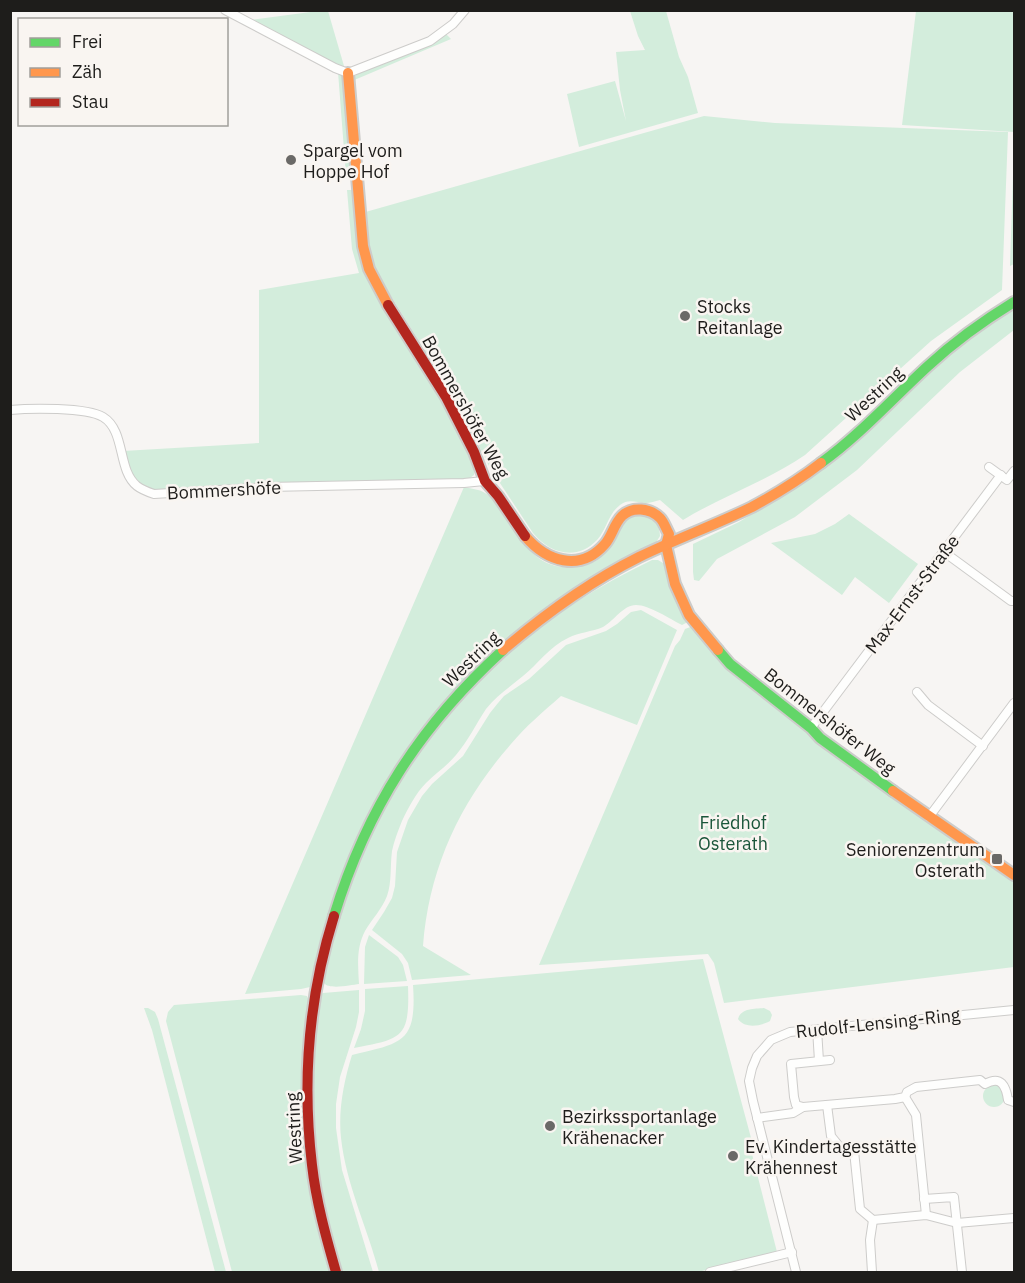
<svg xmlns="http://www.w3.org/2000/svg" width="1025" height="1283" viewBox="0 0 1025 1283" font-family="'IBM Plex Sans',sans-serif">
<rect width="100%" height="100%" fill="#f7f5f3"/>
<g fill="#d3eddc">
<path d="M318,11H328L344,66L337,65L251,20Z"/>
<path d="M630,11H666L679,57L688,77L698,113L579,147L567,94L615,81L626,121L620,90L616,52L645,50L638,36Z"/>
<path d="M916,11H1014V132L902,125Z"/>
<path d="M446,34L451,39L352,81L355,76L362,71Z"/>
<path d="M338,72L344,79L353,176H346Z"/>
<path d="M704,116L775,123L1008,132L1002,290L931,341L805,455C767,481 722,496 683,520L660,500C655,501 650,503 646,503C636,503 629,498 620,505C608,514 607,529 597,540C577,561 550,554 533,533L490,468L457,402L377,274L369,252L362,213Z"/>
<path d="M1014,146V264L1010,266Z"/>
<path d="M347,190H355L360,251L458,427L475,466L474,475L467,480L154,491L138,484L130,472L123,451L259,443V290L359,273L352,249Z"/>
<path d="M1014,308V330L960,372L857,470L795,517L717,559L699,581L694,580L693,572V544L739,522L798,486L911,388L954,349L977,332Z"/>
<path d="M464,487C472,489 482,489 489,496C518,520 524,570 571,567C580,567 591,564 597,560C614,548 621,504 649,517C656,521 660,528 660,536L655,544L608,567L568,593L487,659L384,789L310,987L301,989L245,994Z"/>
<path d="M849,514L918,564L889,603L855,577L842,595L771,543L815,534L835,524Z"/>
<path d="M652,560H658L668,566L688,620L686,623L682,625C670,619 649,605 636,605C623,605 614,621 603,627C592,632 579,632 568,638C550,646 538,664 523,676C510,687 497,695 486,709C476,724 468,741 456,755C448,765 436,773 426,783C416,793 408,808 402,821C398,831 394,841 392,851C390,866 392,882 387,896C382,909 372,919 365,931C356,948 358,966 359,984C351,985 329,990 324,983C320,978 329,951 331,944C358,844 406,756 478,682C528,630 587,591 652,560Z"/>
<path d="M641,610L677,630L637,725L561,696C544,711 526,726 511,744C460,802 429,868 423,946L471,975L412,980L408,963L402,954L372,930L384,912L392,898L395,886L397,852L408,820L422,796L432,784L463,756L490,713L498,703L504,696L529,679L566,645L606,631L617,624L631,612Z"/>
<path d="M693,626L726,666L804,730L1014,879V967L724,1003L714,963L708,954L539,965L675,646L680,640L685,629Z"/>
<path d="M369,935L398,957L403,965L407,981L364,984L365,947Z"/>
<path d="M703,959L754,1149L751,1150L777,1252L698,1272H379C367,1227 346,1184 341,1138C338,1110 344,1081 352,1055C402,1043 417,1043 413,985Z"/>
<path d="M408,986C410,1038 402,1039 354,1048L361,1029L365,1011V989Z"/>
<path d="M359,990V1012L356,1027L340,1077L336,1104V1128L342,1170L373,1272H341C320,1195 305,1117 315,1036C316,1023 316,1008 320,995L323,993Z"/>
<path d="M301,995L307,996L309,1001L304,1051L303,1103L332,1272H232L166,1021L168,1012L174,1005Z"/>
<path d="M144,1008H148L155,1012L158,1019L226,1272H215L152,1030Z"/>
<path d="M764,1008L770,1011L772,1015L770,1021C761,1026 745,1029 738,1019C741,1008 754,1009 764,1008Z"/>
<circle cx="994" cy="1096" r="11"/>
</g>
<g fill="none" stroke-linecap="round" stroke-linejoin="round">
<defs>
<g id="street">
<path d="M225,10L335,68L348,73L430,41L453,24L465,10"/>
<path d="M10,410C30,408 86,407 103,417C126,431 117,470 137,486C142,490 148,492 154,494L268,487L464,483L484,481"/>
<path d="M989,467L1007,480L1014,471"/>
<path d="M944,552L1011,601H1014"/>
<path d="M917,692L928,705L983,746"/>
<path d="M811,728L1001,475"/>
<path d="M929,817L1014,703"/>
<path d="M817,1029L819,1061"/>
<path d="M905,1097L916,1115L926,1215"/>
<path d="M827,1105L831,1136L839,1146L854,1151L860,1209L873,1220"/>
<path d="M803,1107L796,1105L794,1097L791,1064L830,1060"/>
<path d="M757,1118L793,1113L803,1107L895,1099L905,1097L907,1092L916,1087L980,1080L985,1084C1001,1075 1006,1086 1008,1100L1014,1102"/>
<path d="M924,1199L954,1197L962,1272"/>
<path d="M873,1220L926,1215L957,1223L1014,1218"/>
<path d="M710,1272L792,1252"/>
<path d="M796,1272L753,1101L749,1081L752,1068L757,1056L771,1040L790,1032L1014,1010"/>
<path d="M872,1272L870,1240L873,1220"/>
</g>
<g id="fast">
<path d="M821,463C860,435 893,398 928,366C955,341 983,321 1014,302"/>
<path d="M718,650L730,664L811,728L820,738L893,791"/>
<path d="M334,916C367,808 420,726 503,650"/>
</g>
<g id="slow">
<path d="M348,73L363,246L369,269L388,305"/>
<path d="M525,536C546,561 580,573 605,544C612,536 614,524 622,516C632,506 650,508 660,518C664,522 666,529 669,534L666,545L675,584L689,615L718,650"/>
<path d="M503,650C545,614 589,582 639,557C676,539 715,525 752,507C776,494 799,480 821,463"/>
<path d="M893,791L1014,875"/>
</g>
<g id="jam">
<path d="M388,305L446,397L474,452L485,481L498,496L525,536"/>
<path d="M334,916C309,996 302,1082 312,1165C316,1201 326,1237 336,1272"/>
</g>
</defs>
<use href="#street" stroke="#cdccca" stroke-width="10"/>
<use href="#fast" stroke="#cdccca" stroke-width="14"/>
<use href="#slow" stroke="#cdccca" stroke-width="14"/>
<use href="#jam" stroke="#cdccca" stroke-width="14"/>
<use href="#street" stroke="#fefefd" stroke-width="8"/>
<use href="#fast" stroke="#63d668" stroke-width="10"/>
<use href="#slow" stroke="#ff974d" stroke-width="10"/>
<use href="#jam" stroke="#b3261e" stroke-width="10"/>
</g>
<g fill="#6a6967" stroke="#f9f5f1" stroke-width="2">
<circle cx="291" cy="160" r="6"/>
<circle cx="685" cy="316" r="6"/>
<rect x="991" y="853" width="12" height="12" rx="3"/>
<circle cx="550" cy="1126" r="6"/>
<circle cx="733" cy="1156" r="6"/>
</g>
<g text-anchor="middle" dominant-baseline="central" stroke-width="5" stroke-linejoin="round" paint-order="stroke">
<g font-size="18" fill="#1e1d1b" stroke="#f9f5f1" text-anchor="start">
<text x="303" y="150">Spargel vom<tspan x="303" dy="21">Hoppe Hof</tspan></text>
<text x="697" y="306">Stocks<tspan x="697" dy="21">Reitanlage</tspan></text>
<text x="985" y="849" text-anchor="end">Seniorenzentrum<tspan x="985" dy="21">Osterath</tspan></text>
<text x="562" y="1116">Bezirkssportanlage<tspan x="562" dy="21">Krähenacker</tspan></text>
<text x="745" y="1146">Ev. Kindertagesstätte<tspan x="745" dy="21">Krähennest</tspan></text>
</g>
<g font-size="18" fill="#1e1d1b" stroke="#f9f5f1">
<text transform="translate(874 394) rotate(-43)">Westring</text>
<text transform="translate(466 407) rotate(61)">Bommershöfer Weg</text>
<text transform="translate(224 490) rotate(-3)">Bommershöfe</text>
<text transform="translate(912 594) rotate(-53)">Max-Ernst-Straße</text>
<text transform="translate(471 659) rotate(-44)">Westring</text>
<text transform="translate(830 721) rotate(38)">Bommershöfer Weg</text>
<text transform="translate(878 1023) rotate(-6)">Rudolf-Lensing-Ring</text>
<text transform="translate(294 1128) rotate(-93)">Westring</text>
</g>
<g font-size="18" fill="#1a563a" stroke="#f9f5f1">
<text x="733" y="822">Friedhof<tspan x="733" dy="21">Osterath</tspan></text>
</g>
</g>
<rect width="1025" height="1283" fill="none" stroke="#1e1d1b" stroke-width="24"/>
<rect x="18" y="18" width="210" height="108" fill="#f9f5f1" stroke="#a19f9b" stroke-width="1.5"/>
<rect x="30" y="38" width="30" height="9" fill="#63d668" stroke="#a19f9b" stroke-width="1.5"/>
<text x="72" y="48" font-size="18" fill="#1e1d1b">Frei</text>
<rect x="30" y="68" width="30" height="9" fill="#ff974d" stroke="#a19f9b" stroke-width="1.5"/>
<text x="72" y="78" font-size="18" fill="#1e1d1b">Zäh</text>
<rect x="30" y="98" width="30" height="9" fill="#b3261e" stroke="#a19f9b" stroke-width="1.5"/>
<text x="72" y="108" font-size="18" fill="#1e1d1b">Stau</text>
</svg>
